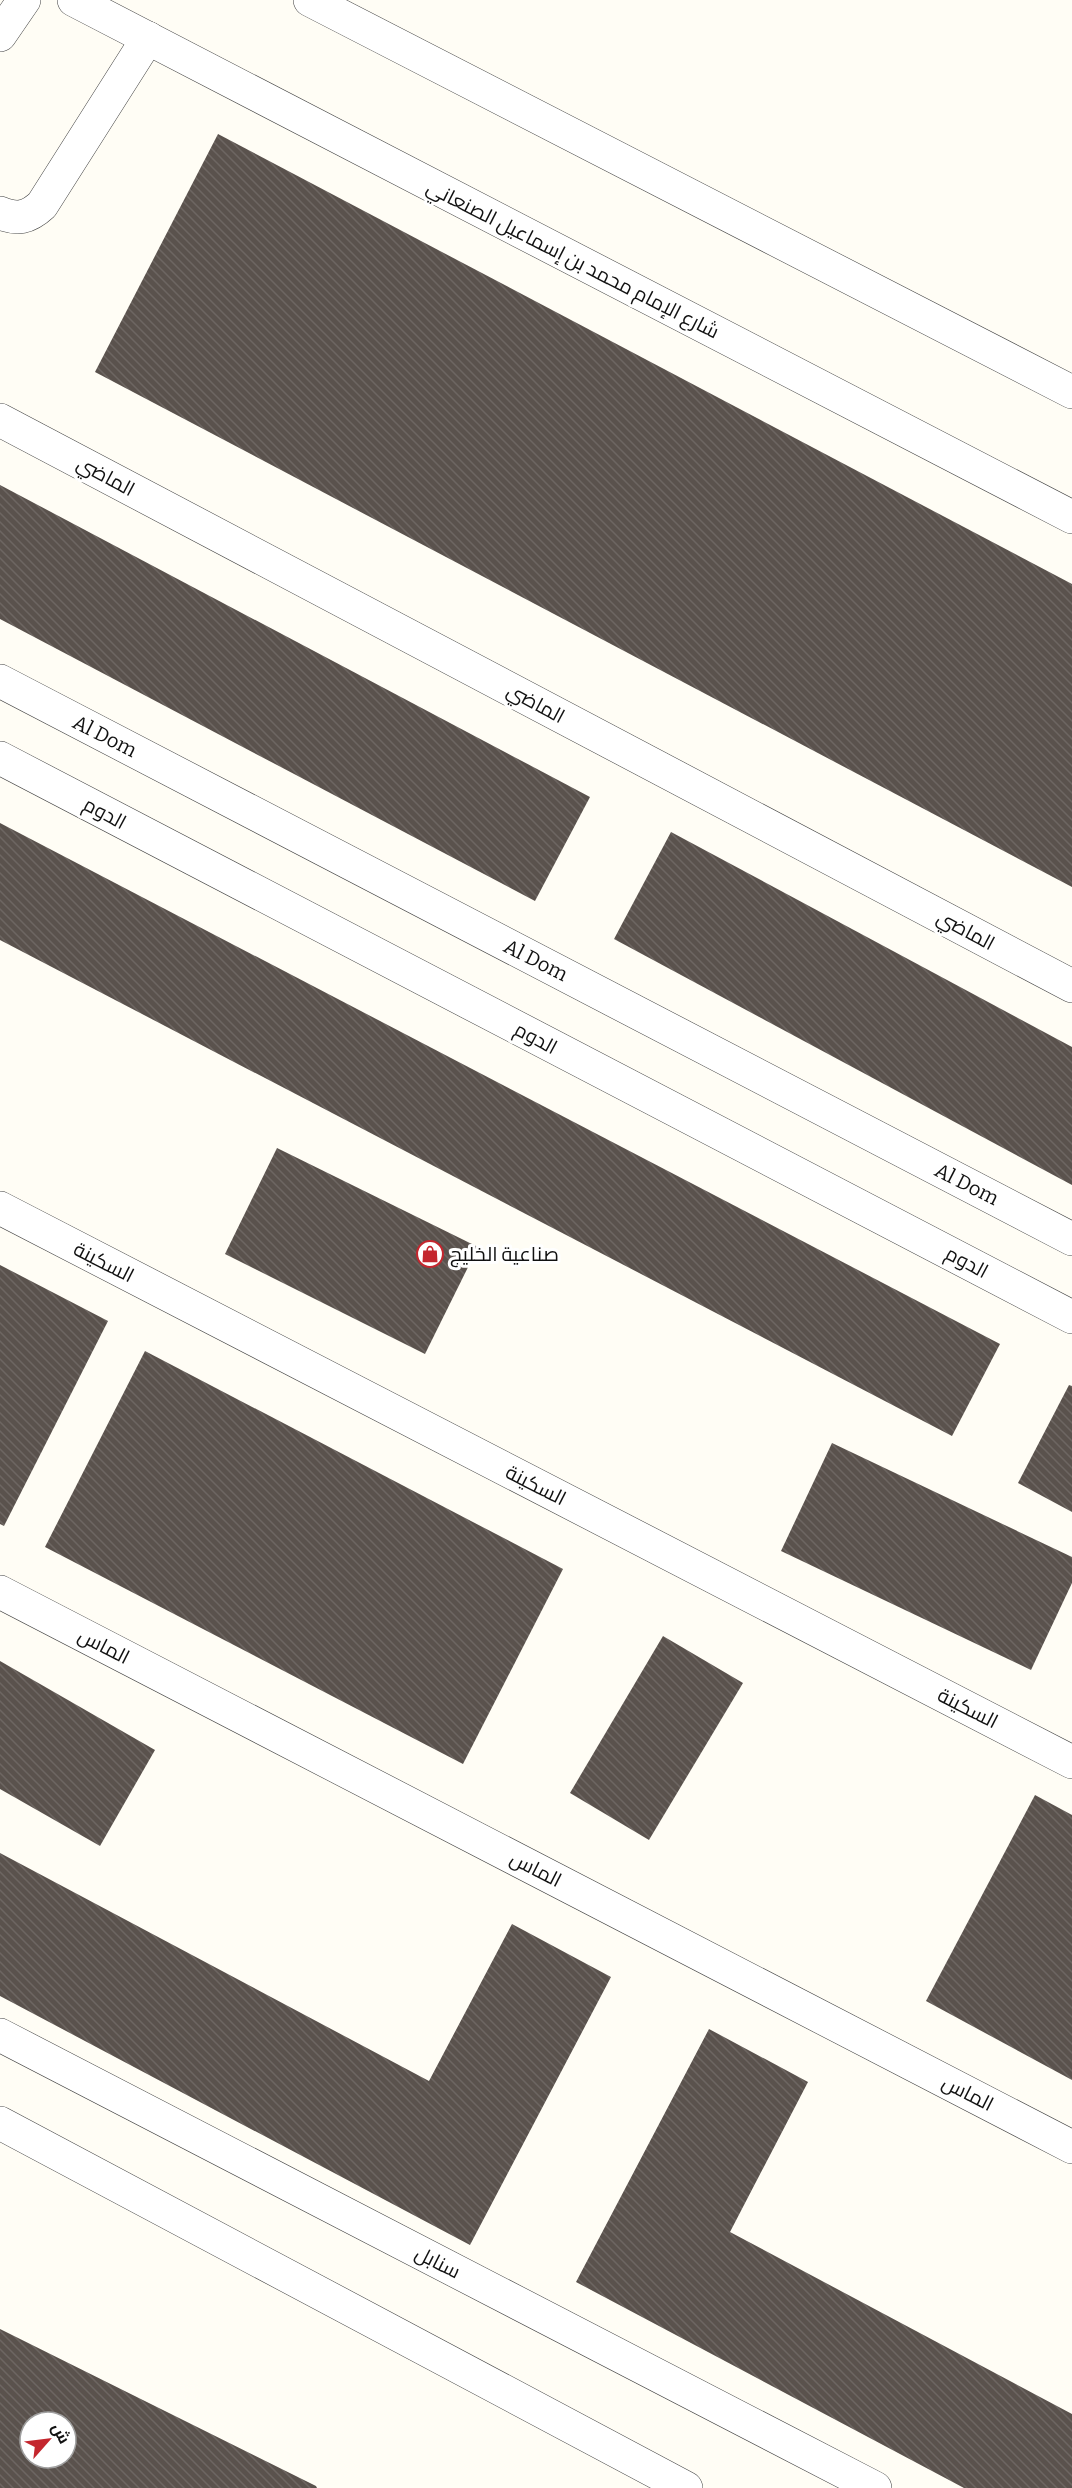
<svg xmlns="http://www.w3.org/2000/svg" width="1072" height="2488" viewBox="0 0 1072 2488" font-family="Bitter,Cairo,serif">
<defs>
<pattern id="building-back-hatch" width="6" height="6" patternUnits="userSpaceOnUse" patternTransform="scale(1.5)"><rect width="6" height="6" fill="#5a524d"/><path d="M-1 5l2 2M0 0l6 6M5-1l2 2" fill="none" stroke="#6d6662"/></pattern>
</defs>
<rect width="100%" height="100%" fill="#fffdf5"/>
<g fill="url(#building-back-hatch)" fill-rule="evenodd">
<path d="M218,134L1072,584V887L95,372Z"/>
<path d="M0,485L590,797L535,901L0,619Z"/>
<path d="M0,823L1000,1344L952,1436L0,940Z"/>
<path d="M671,832L1072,1047V1185L614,939Z"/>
<path d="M277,1148L478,1247L425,1354L225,1254Z"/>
<path d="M0,1265L108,1321L4,1526L0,1524Z"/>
<path d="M145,1351L563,1569L463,1764L45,1547Z"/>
<path d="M1069,1385L1072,1386V1512L1018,1483Z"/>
<path d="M832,1443L1072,1557V1583L1031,1670L781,1551Z"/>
<path d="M663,1636L743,1683L649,1840L570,1793Z"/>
<path d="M0,1661L155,1750L100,1846L0,1789Z"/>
<path d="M1035,1795L1072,1815V2080L926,2001Z"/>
<path d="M0,1853L429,2081L512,1924L611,1977L470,2245L0,1996Z"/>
<path d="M709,2029L808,2082L730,2232L1072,2414V2488H964L576,2282Z"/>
<path d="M0,2329L316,2486L317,2488H0ZM30,2422H66V2458H30Z"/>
</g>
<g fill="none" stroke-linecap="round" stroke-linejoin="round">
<defs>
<g id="minor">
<path d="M74,0L1072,517"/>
<path d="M310,0L1072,392"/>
<path d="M0,35L24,0"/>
<path d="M0,213C17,220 28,218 42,205L148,38"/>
<path d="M0,420L1072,986"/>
<path d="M0,681L1072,1239"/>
<path d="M0,758L1072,1317"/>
<path d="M0,1208L1072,1762"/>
<path d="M0,1592L1072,2147"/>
<path d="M0,2035L875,2488"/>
<path d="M0,2123L686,2488"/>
</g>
</defs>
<use href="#minor" stroke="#444" stroke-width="34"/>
<use href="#minor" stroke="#fff" stroke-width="33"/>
</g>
<defs>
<symbol id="shop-ring" viewBox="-11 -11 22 22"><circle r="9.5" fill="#fff" stroke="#c4262e" stroke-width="1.5"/><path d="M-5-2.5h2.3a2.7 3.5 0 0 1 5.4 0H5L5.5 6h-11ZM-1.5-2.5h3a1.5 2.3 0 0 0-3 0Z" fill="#c4262e"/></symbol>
</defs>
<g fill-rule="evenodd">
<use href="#shop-ring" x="415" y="1239" width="30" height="30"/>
</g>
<g text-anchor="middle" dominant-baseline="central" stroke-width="6" stroke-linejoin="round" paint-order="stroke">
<g font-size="20" fill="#111" stroke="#fff">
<text transform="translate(573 259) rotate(27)">شارع الإمام محمد بن إسماعيل الصنعاني</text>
<text transform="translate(106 476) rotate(28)">الماضي</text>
<text transform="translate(536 703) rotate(28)">الماضي</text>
<text transform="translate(105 736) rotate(27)">Al Dom</text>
<text transform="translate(105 813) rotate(28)">الدوم</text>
<text transform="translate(966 930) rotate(28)">الماضي</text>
<text transform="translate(536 960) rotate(27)">Al Dom</text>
<text transform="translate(536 1038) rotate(28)">الدوم</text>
<text transform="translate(967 1184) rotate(27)">Al Dom</text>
<text transform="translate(104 1262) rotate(27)">السكينة</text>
<text transform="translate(967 1262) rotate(28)">الدوم</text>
<text transform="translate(536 1485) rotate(27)">السكينة</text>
<text transform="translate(104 1646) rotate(27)">الماس</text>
<text transform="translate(968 1708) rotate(27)">السكينة</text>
<text transform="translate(536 1869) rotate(27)">الماس</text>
<text transform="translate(968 2093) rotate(27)">الماس</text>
<text transform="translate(438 2262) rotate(27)">سنابل</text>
</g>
<g font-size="20" fill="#111" stroke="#fff" text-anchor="start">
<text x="450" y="1254">صناعية الخليج</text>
</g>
</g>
<g transform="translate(48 2440) rotate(62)"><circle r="28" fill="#ffffff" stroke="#a0a0a0" stroke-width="1.5"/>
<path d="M0-4.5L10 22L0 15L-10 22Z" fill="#c4262e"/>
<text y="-9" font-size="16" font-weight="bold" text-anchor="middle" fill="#111111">ش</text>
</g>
</svg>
